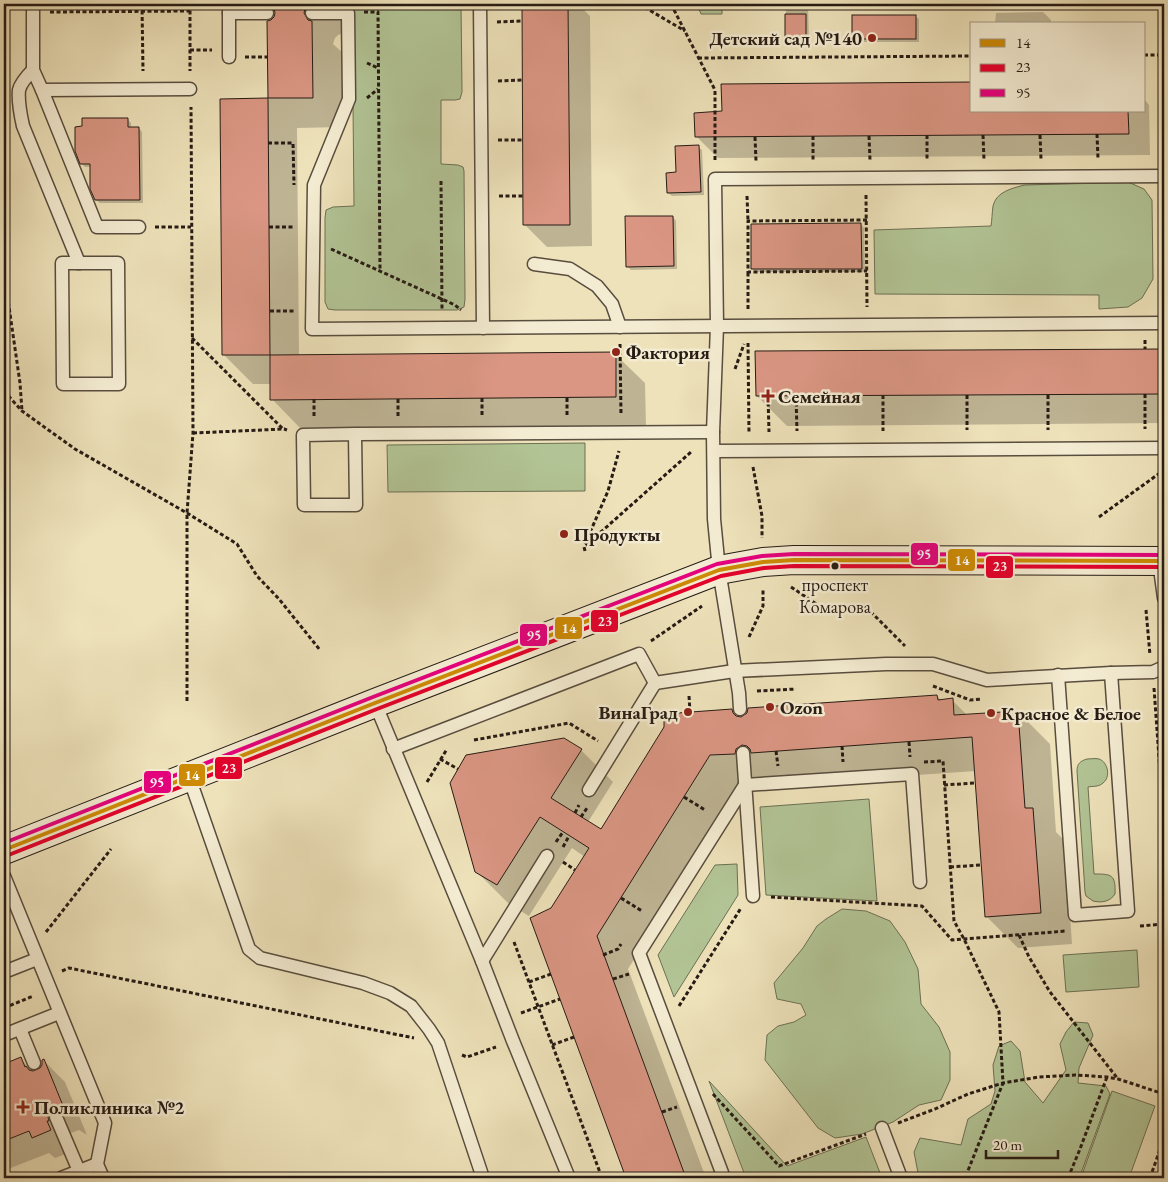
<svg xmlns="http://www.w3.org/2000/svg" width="1168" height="1182" viewBox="0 0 1168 1182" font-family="'EB Garamond',serif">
<rect width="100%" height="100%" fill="#eee2ba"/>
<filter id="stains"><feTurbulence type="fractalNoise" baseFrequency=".004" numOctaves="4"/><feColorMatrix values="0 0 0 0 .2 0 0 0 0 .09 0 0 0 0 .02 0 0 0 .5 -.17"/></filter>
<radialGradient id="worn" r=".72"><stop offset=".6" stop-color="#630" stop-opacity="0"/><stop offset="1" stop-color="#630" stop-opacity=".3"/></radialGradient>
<g fill="#b2c495" stroke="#6c7054">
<path d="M39,4H183V8L39,9Z"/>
<path d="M352,4H461L462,92L460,99L455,100H441V164L458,165L463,167L464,171L465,299L464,307L457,310H335L328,309L325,302V218L326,210L333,207L354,206Z"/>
<path d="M697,4H722V14H701Z"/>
<path d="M1128,182L1144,189L1152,200L1153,279L1142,298L1128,307L1099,309V295L875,294L874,230L991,226C992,220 992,213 993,206C996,192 1012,188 1025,185Z"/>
<path d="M585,443V491L388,492L387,445Z"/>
<path d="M1087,759C1091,759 1095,758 1099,759C1108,762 1111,777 1103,783C1099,787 1093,786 1088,787L1094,874C1111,874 1116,874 1115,894C1110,902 1101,903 1093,901L1086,896L1085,892L1077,771C1077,764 1080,761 1087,759Z"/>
<path d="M869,799L877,901L766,895L760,807Z"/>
<path d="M737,864L738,895L674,997L658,955L715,865Z"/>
<path d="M842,909L866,911L890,921L905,942L918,969L921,1004L939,1027L950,1052V1080L941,1100L919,1105L893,1122L862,1134L835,1138L818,1128L765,1060L767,1035L778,1026L794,1022L806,1015L801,1004L777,999L774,983L803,948L817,926L826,919Z"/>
<path d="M1137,950L1139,987L1066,992L1063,955Z"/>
<path d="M1074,1022L1088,1023L1093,1035L1079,1068L1078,1083L1106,1086L1110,1094L1081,1173L1094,1178H919L914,1152L920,1138L961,1145L968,1119L991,1104L995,1091L993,1065L999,1046L1011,1041L1020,1051L1025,1082L1043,1103L1066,1070L1060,1044L1066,1032Z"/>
<path d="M709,1081L787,1166L866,1137L882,1178H746Z"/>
<path d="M1112,1091L1155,1106L1129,1178H1101L1083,1172Z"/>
</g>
<g fill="#0003">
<path d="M268,4H341V34L338,35L335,38L333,44L342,52V127L297,128L299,356L615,354L645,383L646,427L301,429L272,399L271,384H253L223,354L221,100H269L268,22L275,18L276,13Z"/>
<path d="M523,4H578L590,16L592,246L547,247L525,225Z"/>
<path d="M786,4H808L809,41L790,42L786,38Z"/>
<path d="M1043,12L1051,20V24H995L996,13Z"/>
<path d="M915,16L919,19V42H857L853,38Z"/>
<path d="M1144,99L1149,105L1150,155L718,158L696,136L972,111H1144Z"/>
<path d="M127,119L131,123V128H139L142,132L143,203H100L96,200L92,167H85L81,163Z"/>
<path d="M698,147L702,150L704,195L672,196L668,193L677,174Z"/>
<path d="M673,217L676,221L677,269L631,270L627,266Z"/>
<path d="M861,224L864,228L865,272H756L752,269Z"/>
<path d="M1164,350V423L787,426L757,396V353Z"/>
<path d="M937,696L941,700H952L968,716L1018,712L1050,744L1056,832L1065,841L1072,944L1018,948L986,916L976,771L784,784L776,776L742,787L628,969L706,1178H628L532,919L552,909L585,857L572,848L529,916L509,904L476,871L564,739L581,750L613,782L588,822L601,830L731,711L738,718Z"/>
<path d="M20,1059L34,1072L41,1069L44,1061L65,1082L87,1135L79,1130L71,1133L69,1139L71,1152L55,1158L49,1153L8,1169L12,1178H4V1066Z"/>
</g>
<g fill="#da9683" stroke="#261b14">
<path d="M267,4H312V5L308,6L305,9L304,13L308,20L312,21L313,98H268L267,21L271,20L274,17L275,13L274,9L271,6L267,5Z"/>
<path d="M522,4H568L570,225H523Z"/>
<path d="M785,14H806V38L785,39Z"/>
<rect x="852" y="15" width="64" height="24"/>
<path d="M972,82V111H1128L1129,134L695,137L694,113L722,111L721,84Z"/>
<path d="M268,98L270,355H222L220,99Z"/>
<path d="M82,118H128V127H139L140,200H95L90,189V164H80L75,151V127L82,126Z"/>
<path d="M699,145L701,192L667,193L666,173L676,172L675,146Z"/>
<path d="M625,216H673L674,266L626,267Z"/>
<path d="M861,223L862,269H751V224Z"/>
<path d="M1164,349V394L756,396L755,351Z"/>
<path d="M616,352V397L270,400V355Z"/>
<path d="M937,695L938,700L953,698L954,715L1018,711L1025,808H1033L1041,913L985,917L972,737L751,753L750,749L747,746L742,745L736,749L735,754L710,755L597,936L686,1178H626L530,918L551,908L589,848L540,817L497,885L475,872L450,783L466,755L564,738L582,749L551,798L601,829L664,727V714L732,709L733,713L736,716L741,717L747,713L748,708Z"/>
<path d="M21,1057L25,1067L26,1066L29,1070L33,1071L40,1068L42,1065V1060L44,1059L66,1113L64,1114L61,1111L56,1109L50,1112L48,1117L49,1121H47L51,1130L32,1138L29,1131L4,1141V1064Z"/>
</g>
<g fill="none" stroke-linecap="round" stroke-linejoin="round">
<defs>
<g id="lane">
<path d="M33,4V70L42,90L97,227H139"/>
<path d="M229,4V57"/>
<path d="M480,4L483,328"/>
<path d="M229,13H267"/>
<path d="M312,13H348L349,99L314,185L312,329L1164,323"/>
<path d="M33,70C28,75 21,82 19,90C18,99 21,117 23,126L79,263"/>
<path d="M42,90L190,89"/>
<path d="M62,263H118L119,384H63Z"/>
<path d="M534,264L570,269L597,286L612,304L620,327"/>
<path d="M355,434L356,505H304L303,435L355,434L713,432"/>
<path d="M714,451L1164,448"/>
<path d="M1159,561L1164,598"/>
<path d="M1058,675L1075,915L1128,911L1111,673"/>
<path d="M375,703L482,961L513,1041L569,1178"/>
<path d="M740,709L739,693L719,570L714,519L713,432L717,326L715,179L1164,176"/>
<path d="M393,749L639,654L655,683L734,671L886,664H933L987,680L1111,673L1153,672L1164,667"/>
<path d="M743,753L753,896"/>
<path d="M189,777L249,949L260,958L363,983L390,993L411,1006L429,1029L438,1043L483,1178"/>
<path d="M589,790L655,683"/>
<path d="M4,876L105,1123L97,1164L103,1178"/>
<path d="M482,961L547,856"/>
<path d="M4,972L37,959"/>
<path d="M20,1029L34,1063"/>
<path d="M4,1035L59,1013"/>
<path d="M56,1117L79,1171"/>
<path d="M882,1128L901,1178"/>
<path d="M61,1178L97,1164"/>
<path d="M724,1178L639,953L745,785L912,774L920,882"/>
</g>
<path id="secondary" d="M4,850L375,703L719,570L763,562L794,560L1164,561"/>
</defs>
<use href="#lane" stroke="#584d3e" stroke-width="15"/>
<use href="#secondary" stroke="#261b14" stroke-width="30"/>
<g stroke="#261b14" stroke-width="3" stroke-dasharray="4 2.5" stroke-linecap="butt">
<path d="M142,4L143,71"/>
<path d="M190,4V71"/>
<path d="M639,4L685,31"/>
<path d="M671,4L715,90V160"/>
<path d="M50,12L190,11"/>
<path d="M364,12H378L380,271"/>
<path d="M497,22L522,21"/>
<path d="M190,50H212"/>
<path d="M1144,55H1164"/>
<path d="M245,57H267"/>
<path d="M698,58L972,56"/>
<path d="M367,63L378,68"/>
<path d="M498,81L522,80"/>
<path d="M367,98L378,89"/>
<path d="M1097,134L1098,159"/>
<path d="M927,135V160"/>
<path d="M983,135L984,160"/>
<path d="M1040,135L1041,159"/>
<path d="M813,136V160"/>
<path d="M869,136L870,160"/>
<path d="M755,137L756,161"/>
<path d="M498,140H523"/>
<path d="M268,143H293L294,185"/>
<path d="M441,181L442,310"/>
<path d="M866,195L867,307"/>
<path d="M499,196H523"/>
<path d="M747,196L748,221"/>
<path d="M867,220L748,221V272L867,271"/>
<path d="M155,227H191"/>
<path d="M269,227H294"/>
<path d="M331,249L455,305L461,310"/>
<path d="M4,283L7,293L20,383L22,411"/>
<path d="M748,309V272"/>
<path d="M270,311H294"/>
<path d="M192,338L283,429"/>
<path d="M1145,340V349"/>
<path d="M748,343L749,434"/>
<path d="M620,344L621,415"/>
<path d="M735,369L744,344"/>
<path d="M4,391L22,411L75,449L187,513L237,544L257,576L279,599L320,650"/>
<path d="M1145,394V429"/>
<path d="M883,395V431"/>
<path d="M967,395V430"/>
<path d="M1048,395V430"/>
<path d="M768,396L769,432"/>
<path d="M796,396L797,431"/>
<path d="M482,398V415"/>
<path d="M567,398V415"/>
<path d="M314,399V416"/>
<path d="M398,399V416"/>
<path d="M193,433L284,429L287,430"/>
<path d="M753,467L762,516V538"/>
<path d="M1099,517L1164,470"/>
<path d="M585,544L608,491L619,451"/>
<path d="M585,551L584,547L691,452"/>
<path d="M791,587L821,607"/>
<path d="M866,607L905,646"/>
<path d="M1146,610L1150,655"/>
<path d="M749,637L763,606V589"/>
<path d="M651,641L702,606"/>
<path d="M933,686L970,700L982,699"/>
<path d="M1154,688L1164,827"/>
<path d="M757,691L796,689"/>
<path d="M689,696L690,712"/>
<path d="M187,701V513L193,433L191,107"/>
<path d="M474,740L569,723L598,741"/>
<path d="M909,742L910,757"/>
<path d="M842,746L843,762"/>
<path d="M776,751L778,766"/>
<path d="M440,759L458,769"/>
<path d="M924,762L943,761L954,921L964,939L999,1012L1003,1083L965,1178"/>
<path d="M427,782L447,749"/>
<path d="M944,785L975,783"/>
<path d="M684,797L705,810"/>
<path d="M575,813L579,805"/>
<path d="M581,817L587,808"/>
<path d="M556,842L563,832"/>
<path d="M563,847L569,836"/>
<path d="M563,862L575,870"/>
<path d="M950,867L981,865"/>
<path d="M771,897L922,906L952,940L1066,931"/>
<path d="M621,898L642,911"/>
<path d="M1140,926L1164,924"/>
<path d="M46,932L111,849"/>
<path d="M1019,935L1029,957L1050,992L1118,1079"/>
<path d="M514,942L602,1178"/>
<path d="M603,955L618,949L621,944"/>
<path d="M62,971L69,968L414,1038"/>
<path d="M613,979L629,974"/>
<path d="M529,982L551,974"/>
<path d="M679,1006L741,908"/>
<path d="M4,1008L33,996"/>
<path d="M521,1013L560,999"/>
<path d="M552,1045L574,1037"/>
<path d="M462,1055L467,1057L496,1047"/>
<path d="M713,1094L779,1166L866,1134"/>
<path d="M662,1112L677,1107"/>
<path d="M898,1123L935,1109L968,1094L1003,1083L1039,1077L1075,1075L1107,1077L1118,1079L1164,1094"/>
<path d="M1068,1178L1080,1149L1107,1077"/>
<path d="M1150,1178L1164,1138"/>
</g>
<use href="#lane" stroke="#f4ecd2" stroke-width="12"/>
<use href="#secondary" stroke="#f4ecd2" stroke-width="28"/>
<defs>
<path id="bus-1" d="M4,850L375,703L719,570L763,562L794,560L1164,561"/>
<path id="bus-2" d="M6,856L377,709L721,576L764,568L794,566L1164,567"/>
<path id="bus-3" d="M4,843L373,697L717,564L762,556L794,554L1164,555"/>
</defs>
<use href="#bus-1" stroke="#f4ecd2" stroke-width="8"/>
<use href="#bus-2" stroke="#f4ecd2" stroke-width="8"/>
<use href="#bus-3" stroke="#f4ecd2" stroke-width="8"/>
<use href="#bus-1" stroke="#cd8a04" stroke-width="4"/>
<use href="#bus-2" stroke="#e4002b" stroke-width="4"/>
<use href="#bus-3" stroke="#e5007d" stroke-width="4"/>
</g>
<g fill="#8f2418" stroke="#f4ecd2" stroke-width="2">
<circle cx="872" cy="38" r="5"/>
<circle cx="616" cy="352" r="5"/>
<path d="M765.5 388.5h5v5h5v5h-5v5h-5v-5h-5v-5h5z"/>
<circle cx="564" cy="534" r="5"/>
<circle cx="770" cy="707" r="5"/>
<circle cx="688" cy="712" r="5"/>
<circle cx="991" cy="713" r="5"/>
<path d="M20.5 1099.5h5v5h5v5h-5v5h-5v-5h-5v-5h5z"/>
</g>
<circle fill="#261b14" stroke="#f4ecd2" stroke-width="2" cx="835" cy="566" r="4.5"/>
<g text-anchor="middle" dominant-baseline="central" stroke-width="5" stroke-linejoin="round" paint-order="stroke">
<g font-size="18" fill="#261b14" stroke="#f4ecd2">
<text x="835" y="584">проспект<tspan x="835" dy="22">Комарова</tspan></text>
</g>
<g font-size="19" font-weight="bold" fill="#261b14" stroke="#f4ecd2" text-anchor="start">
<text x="862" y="38" text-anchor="end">Детский сад №140</text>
<text x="626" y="352">Фактория</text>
<text x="778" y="396">Семейная</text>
<text x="574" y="534">Продукты</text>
<text x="780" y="707">Ozon</text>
<text x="678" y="712" text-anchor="end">ВинаГрад</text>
<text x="1001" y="713">Красное &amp; Белое</text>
<text x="34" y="1107">Поликлиника №2</text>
</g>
</g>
<g stroke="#f4ecd2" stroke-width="2">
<rect x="910" y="542" width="29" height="24" rx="5" fill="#e5007d"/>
<rect x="947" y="548" width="29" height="24" rx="5" fill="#cd8a04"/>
<rect x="985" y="555" width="29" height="24" rx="5" fill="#e4002b"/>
<rect x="590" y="609" width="29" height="24" rx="5" fill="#e4002b"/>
<rect x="554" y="616" width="29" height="24" rx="5" fill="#cd8a04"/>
<rect x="519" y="623" width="29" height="24" rx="5" fill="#e5007d"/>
<rect x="214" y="756" width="29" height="24" rx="5" fill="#e4002b"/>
<rect x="178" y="763" width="28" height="24" rx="5" fill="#cd8a04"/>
<rect x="143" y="770" width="29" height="24" rx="5" fill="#e5007d"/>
</g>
<g font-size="14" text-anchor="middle" font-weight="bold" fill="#fff">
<text x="924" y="559">95</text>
<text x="962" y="565">14</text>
<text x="1000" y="571">23</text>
<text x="605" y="626">23</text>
<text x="569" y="633">14</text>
<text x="534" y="640">95</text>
<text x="229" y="773">23</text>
<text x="192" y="780">14</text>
<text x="157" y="787">95</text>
</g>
<rect width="1168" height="1182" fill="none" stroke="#eee2ba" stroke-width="20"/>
<rect x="5" y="5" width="1158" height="1172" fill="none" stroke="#261b14" stroke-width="2.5"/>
<rect x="10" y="10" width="1148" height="1162" fill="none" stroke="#261b14"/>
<rect x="970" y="22" width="175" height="90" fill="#f4ecd2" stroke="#a29886"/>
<rect x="980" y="39" width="25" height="8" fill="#cd8a04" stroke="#a29886"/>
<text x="1016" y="48" font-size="15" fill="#261b14">14</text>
<rect x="980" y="64" width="25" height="8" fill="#e4002b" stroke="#a29886"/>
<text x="1016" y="72" font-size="15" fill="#261b14">23</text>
<rect x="980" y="89" width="25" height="8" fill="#e5007d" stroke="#a29886"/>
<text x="1016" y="98" font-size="15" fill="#261b14">95</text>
<path d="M986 1150v8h72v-8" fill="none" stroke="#261b14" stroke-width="2.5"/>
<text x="993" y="1150" font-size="15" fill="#261b14" stroke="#f4ecd2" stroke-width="4" paint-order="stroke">20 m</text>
<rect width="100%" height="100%" filter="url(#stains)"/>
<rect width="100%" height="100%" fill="url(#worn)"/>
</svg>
